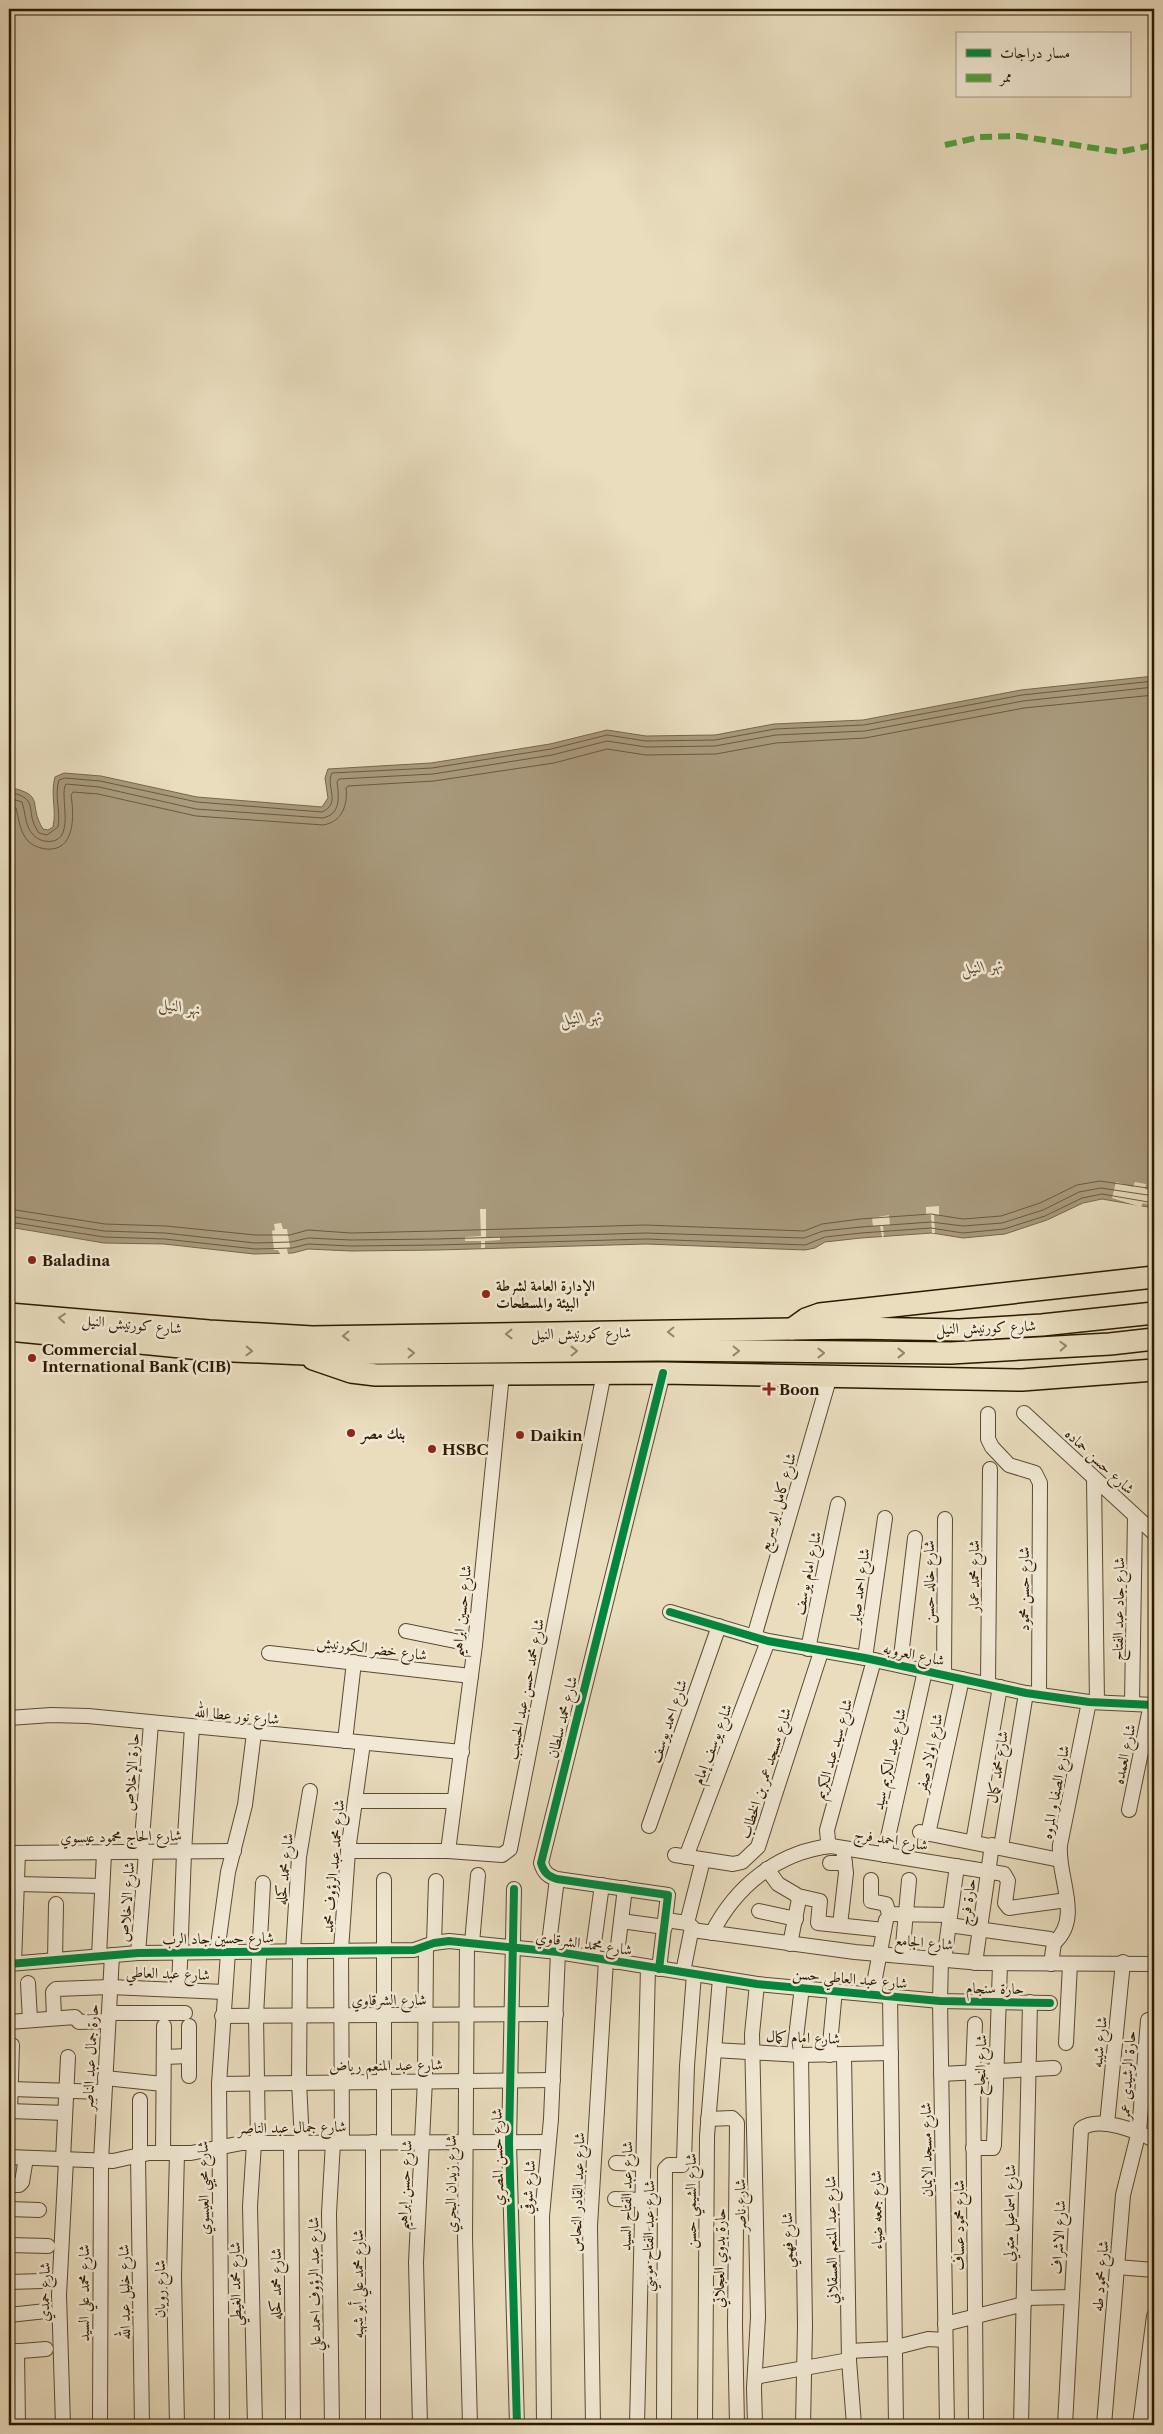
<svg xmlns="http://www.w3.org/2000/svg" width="1163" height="2434" viewBox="0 0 1163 2434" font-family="'Libre Caslon Text',Amiri,serif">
<rect width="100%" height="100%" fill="#e9ddbe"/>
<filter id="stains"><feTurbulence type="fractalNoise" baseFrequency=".004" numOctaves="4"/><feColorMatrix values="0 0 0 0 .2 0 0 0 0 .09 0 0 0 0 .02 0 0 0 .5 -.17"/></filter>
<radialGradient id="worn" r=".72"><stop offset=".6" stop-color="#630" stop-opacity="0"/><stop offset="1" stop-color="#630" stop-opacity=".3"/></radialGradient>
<path fill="#a99a7d" stroke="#77664b" d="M1154,676V1208L1102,1199L1083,1203L1047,1220L1005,1234L963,1238L932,1233L861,1238L825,1242L815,1248L805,1250L646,1244L438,1250L351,1251L308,1249L293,1253L254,1254L164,1244L104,1243L9,1227V787C47,796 27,803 43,829L48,830L53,827C57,810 50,794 55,777L64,773L101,776L197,797L322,807L328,798L325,778L328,769L431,763L550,744L607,730L646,736L715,735L774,724L863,720L1021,690Z"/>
<g fill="#e9ddbe">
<path d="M1116,1182L1133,1187L1135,1182L1146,1184L1145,1189L1154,1191V1206L1143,1203L1141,1207L1112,1198Z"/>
<path d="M939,1206V1215H934L935,1233H932L931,1215H926V1207Z"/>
<path d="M480,1209H486V1237H500V1240L485,1241V1248H481V1241H465V1237L481,1236Z"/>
<path d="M889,1215L890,1225L883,1226L884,1236L882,1237L880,1226H873L872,1218Z"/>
<path d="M281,1223L283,1229H287L290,1247L287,1249L288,1254H280L278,1250H274L272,1231L275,1230L274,1224Z"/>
</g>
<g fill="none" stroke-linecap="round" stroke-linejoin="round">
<g stroke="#6a5a3e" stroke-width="1">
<path d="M9,792C42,799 23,811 39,833L47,835L58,827C61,812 54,796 59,780L65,778L100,781L197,802L322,812C342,803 325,786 332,773L432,768L551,749L607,735L646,741L715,740L775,729L864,725L1022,695L1154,681"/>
<path d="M9,798L22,802C25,811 25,821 29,829C33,835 36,839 44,841C79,847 58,794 66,784L99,787L196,809L323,818C341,814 339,797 337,782L339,779L433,774L552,755L607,741L646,747L715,746L776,735L865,731L1023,701L1154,687"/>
<path d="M9,806L16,808C19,820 20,832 28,841C33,846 39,848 46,849C76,852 74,814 71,795L73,792L98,794L196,816L323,825C342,822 348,805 346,788L348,786L434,781L554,763L607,749L646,755L716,754L776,743L865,738L1024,708L1154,695"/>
<path d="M9,1209L105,1224L166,1226L255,1235H290L308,1230L351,1233L437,1231L645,1225L804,1231L822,1224L860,1219L931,1214L963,1219L1001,1216L1040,1203L1077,1185L1100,1181L1154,1189"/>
<path d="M9,1216L104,1231L165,1233L255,1243L291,1242L308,1238L351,1240L437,1239L646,1233L804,1238L823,1231L861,1227L931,1222L963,1226L1002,1223L1043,1210L1079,1192L1101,1188L1154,1196"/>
<path d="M9,1222L104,1237L165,1239L255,1249L292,1248L308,1244L351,1246L437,1245L646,1239L805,1245L825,1237L861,1233L931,1228L963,1233L1004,1229L1045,1216L1082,1198L1102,1194L1154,1203"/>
</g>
<defs>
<g id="minor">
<path d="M1024,1413L1154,1533"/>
<path d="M988,1414V1439L992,1447L1009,1465L1035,1473L1040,1483L1039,1695"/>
<path d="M1094,1478L1097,1702"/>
<path d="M670,1612L768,1641L865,1658L1026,1693L1089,1702L1154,1705"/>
<path d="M406,1631L475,1645"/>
<path d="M754,1637L830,1376"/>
<path d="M808,1649L838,1504"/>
<path d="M269,1653L471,1676"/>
<path d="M865,1658L885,1518"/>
<path d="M900,1665L915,1538"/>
<path d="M944,1675L945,1519"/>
<path d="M988,1684L990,1469"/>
<path d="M1132,1703L1135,1516"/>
<path d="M9,1718L51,1715L88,1716L462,1752"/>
<path d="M345,1741L354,1662"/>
<path d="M355,1801H454"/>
<path d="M1129,1810L1151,1704"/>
<path d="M649,1826L719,1626"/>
<path d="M920,1832L1060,1860"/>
<path d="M928,1834L962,1679"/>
<path d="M973,1842L1000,1687"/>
<path d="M831,1846L828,1841L827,1830L874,1660"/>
<path d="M1001,1847L1026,1693"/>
<path d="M348,1851H448L502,1855L510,1849L604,1373"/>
<path d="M448,1851L475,1645L502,1374"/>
<path d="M141,1852L151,1723"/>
<path d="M9,1853L234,1851"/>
<path d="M675,1855L733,1864L742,1862L758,1847L821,1652"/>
<path d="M884,1855L925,1671"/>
<path d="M686,1857L768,1641"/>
<path d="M830,1863H845"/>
<path d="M767,1869L778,1884L795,1894L799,1899L790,1944"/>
<path d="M384,1880V2142"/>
<path d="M871,1880V1901L886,1904L889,1914L950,1915"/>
<path d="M17,1884L102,1886"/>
<path d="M514,1889L509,2143L517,2425"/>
<path d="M798,1896L820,1901L818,1923L884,1930"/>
<path d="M759,1911L796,1919"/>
<path d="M666,1920L687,1923L692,1927L683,1972"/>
<path d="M621,1921L665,1927"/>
<path d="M687,1923L703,1860"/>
<path d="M840,1925L846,1873L843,1848"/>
<path d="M949,1925L1050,1939L1054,1943L1051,1964"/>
<path d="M692,1930L855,1952L981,1963L1154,1964"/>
<path d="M712,1933C736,1886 778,1852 831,1846L1004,1874L1008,1881L1005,1903L1009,1908L1067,1900"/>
<path d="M434,1943L436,1881"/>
<path d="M467,1943L465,2237L470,2425"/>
<path d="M472,1943L478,1875"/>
<path d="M1054,1943C1083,1918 1057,1877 1060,1845L1089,1702"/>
<path d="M293,1951L299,1857L310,1791"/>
<path d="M300,1951L299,2082L302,2142"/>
<path d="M548,1951L557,1879"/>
<path d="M217,1952L228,1872L245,1805L254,1733"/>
<path d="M138,1953L146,1853"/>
<path d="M99,1956L104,1853"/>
<path d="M902,1956L909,1880"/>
<path d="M592,1957L602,1885"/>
<path d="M55,1960L56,1904"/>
<path d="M941,1960L940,2001L947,2425"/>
<path d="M944,1960L957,1866"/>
<path d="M616,1962L625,1888"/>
<path d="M14,1963L18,1853"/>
<path d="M975,1963L992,1845"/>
<path d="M9,1964L138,1953L414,1950L434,1943L449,1941L558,1952L757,1984L940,2001L1050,2003"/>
<path d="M659,1969L668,1895L557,1879C548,1876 544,1873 541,1863L663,1373"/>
<path d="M28,1983L30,2020"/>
<path d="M179,1990L184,1852L192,1727"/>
<path d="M872,1994L886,1920"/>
<path d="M890,1995L896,2425"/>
<path d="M109,2013H185"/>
<path d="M222,2016L556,2014"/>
<path d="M54,2018L53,1992L56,1989L110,1987L224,1992"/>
<path d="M9,2022L75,2017L79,2022L108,2021"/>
<path d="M975,2024L973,2072L976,2425"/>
<path d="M1066,2043L1070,1964"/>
<path d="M714,2050L801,2055L891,2053"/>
<path d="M794,2054L802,1987"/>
<path d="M801,2055L805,2326L803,2425"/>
<path d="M829,2055L835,1990"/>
<path d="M844,2055L849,2360L854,2425"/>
<path d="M164,2057L189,2056"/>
<path d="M941,2074L1054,2068"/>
<path d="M189,2076V2026"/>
<path d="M105,2078L163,2084"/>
<path d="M219,2084L553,2080"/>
<path d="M11,2089L104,2092"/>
<path d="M140,2100V2156"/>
<path d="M9,2111L65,2113"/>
<path d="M10,2112L12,2045"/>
<path d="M708,2119L732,2118L737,2123L735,2326L737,2425"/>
<path d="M1107,2124L1123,1962"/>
<path d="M1139,2132L1148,2020"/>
<path d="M342,2142L341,1950L348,1851L363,1743"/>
<path d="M373,2142V2425"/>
<path d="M254,2143L250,2206L255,2425"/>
<path d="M258,2143L256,2016L263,1883"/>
<path d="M291,2143L293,2425"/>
<path d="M973,2148H993L994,2145L1000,1964"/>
<path d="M163,2153L164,2026"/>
<path d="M177,2153L174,2276L177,2425"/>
<path d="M9,2157L113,2161L149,2153H191L242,2143L548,2142"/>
<path d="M138,2157L142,2425"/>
<path d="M63,2159L68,2057"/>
<path d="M616,2163L643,2164"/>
<path d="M9,2185H19L22,2182L26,2158"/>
<path d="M615,2199L642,2200"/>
<path d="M9,2209L39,2210"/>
<path d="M9,2245L48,2246"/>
<path d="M1117,2267L1154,2270"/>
<path d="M9,2282L42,2281"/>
<path d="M1024,2298L1071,2297"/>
<path d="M9,2315L46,2311"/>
<path d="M945,2324L1024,2304"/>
<path d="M17,2351L18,2425"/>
<path d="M849,2351L889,2349L928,2339L945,2340"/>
<path d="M9,2352L46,2349"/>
<path d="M755,2377L849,2360"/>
<path d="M63,2425L59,2295L66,2160"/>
<path d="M100,2425L101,2161L112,1955"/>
<path d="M222,2425L219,2084L228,1952"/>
<path d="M332,2425L329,2213L333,2142"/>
<path d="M420,2425L416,2262L425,2080L426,1946"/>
<path d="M544,2425L542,2216L551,2119L558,1952"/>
<path d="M593,2425L590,2226L606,1960"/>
<path d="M637,2425L648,1967"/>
<path d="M664,2425L665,2169L669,2165H682L684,2161L687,2066L694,1974"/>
<path d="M705,2425L707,2136L720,1978"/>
<path d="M755,2425L754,2388L758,2317L752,2034L757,1984"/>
<path d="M1021,2425L1030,2002"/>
<path d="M1065,2425L1081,2129C1098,2115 1137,2131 1154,2140"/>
<path d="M1104,2425L1123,2195L1139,2131"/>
<path d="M1140,2425L1154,2316"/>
</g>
<g id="highway">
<path d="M9,1314L209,1331L312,1337L854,1328L959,1330L1042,1325L1154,1313"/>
<path d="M792,1329L806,1319L820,1314L1154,1277"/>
<path d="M9,1330L211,1350L304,1354L657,1350L951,1353L1110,1344L1154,1339"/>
<path d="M313,1359L351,1372L376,1375L663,1373L1022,1380L1154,1370"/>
</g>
</defs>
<use href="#minor" stroke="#5b4a30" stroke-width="16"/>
<use href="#highway" stroke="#2c1900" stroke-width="24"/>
<use href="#minor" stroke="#f1e9d5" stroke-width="14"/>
<use href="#highway" stroke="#e9ddbe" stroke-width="21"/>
<path stroke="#51a13c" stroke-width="6" stroke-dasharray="12 6" stroke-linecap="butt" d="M945,145L980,137L1019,136L1119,152L1154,145"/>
<defs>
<g id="cycleway">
<path d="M670,1612L768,1641L865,1658L1026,1693L1089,1702L1154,1705"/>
<path d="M514,1889L509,2143L517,2425"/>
<path d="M9,1964L138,1953L414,1950L434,1943L449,1941L558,1952L757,1984L940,2001L1050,2003"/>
<path d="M659,1969L668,1895L557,1879C548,1876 544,1873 541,1863L663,1373"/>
</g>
</defs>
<use href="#cycleway" stroke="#f1e9d5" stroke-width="11"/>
<use href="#cycleway" stroke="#00873e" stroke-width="8"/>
</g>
<defs><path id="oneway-chevron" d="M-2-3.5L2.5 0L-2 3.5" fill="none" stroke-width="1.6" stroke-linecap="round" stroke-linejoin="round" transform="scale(1.25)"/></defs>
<g stroke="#948568">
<use href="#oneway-chevron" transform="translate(62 1318) rotate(-175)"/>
<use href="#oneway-chevron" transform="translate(671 1332) rotate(179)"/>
<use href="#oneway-chevron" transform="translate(509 1334) rotate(179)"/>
<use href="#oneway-chevron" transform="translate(346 1336) rotate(179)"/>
<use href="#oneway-chevron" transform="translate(1063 1346) rotate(-3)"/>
<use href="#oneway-chevron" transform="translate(249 1351) rotate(2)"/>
<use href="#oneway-chevron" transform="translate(574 1351) rotate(-1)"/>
<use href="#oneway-chevron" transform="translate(736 1351) rotate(1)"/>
<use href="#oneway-chevron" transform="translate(411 1353) rotate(-1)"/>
<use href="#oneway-chevron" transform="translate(821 1353)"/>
<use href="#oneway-chevron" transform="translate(901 1353)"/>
</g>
<g fill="#8f2418" stroke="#f1e9d5" stroke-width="2">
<circle cx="32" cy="1260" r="5"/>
<circle cx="486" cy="1294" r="5"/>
<circle cx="32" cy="1358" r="5"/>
<path d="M766.5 1381.5h5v5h5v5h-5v5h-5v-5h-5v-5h5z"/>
<circle cx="351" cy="1433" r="5"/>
<circle cx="520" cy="1435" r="5"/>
<circle cx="432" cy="1449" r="5"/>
</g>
<g text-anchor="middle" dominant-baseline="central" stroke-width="5" stroke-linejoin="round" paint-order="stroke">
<g font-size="15" font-weight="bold" fill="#2c1900" stroke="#f1e9d5" text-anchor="start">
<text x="42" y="1260">Baladina</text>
<text x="496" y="1285">الإدارة العامة لشرطة<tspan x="496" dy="17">البيئة والمسطحات</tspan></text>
<text x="42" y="1349">Commercial<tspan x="42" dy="17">International Bank (CIB)</tspan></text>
<text x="779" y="1389">Boon</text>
<text x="361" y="1433">بنك مصر</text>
<text x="530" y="1435">Daikin</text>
<text x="442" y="1449">HSBC</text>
</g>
<g font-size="15" fill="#2c1900" stroke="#f1e9d5">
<text transform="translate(132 1324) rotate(5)">شارع كورنيش النيل</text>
<text transform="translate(986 1327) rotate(-2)">شارع كورنيش النيل</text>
<text transform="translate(581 1333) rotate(-1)">شارع كورنيش النيل</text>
<text transform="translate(1100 1461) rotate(43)">شارع حسن حماده</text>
<text transform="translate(777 1502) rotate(-74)">شارع كامل ابو سريع</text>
<text transform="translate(807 1573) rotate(-78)">شارع امام يوسف</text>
<text transform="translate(973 1576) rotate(-90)">شارع محمد عمار</text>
<text transform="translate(928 1582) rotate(-90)">شارع خالد حسن</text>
<text transform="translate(859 1586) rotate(-82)">شارع احمد صابر</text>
<text transform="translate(1023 1589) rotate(-90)">شارع حسن محمود</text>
<text transform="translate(1118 1609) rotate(-89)">شارع جاد عبد الفتاح</text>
<text transform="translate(461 1611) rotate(-84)">شارع حسين ابراهيم</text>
<text transform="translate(372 1648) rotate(7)">شارع خضر الكورنيش</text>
<text transform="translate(914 1654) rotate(12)">شارع العروبه</text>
<text transform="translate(525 1689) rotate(-79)">شارع محمد حسن عبد الحسيب</text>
<text transform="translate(237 1715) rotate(5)">شارع نور عطا الله</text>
<text transform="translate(562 1717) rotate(-76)">شارع محمد سلطان</text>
<text transform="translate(668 1721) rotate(-71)">شارع احمد يوسف</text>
<text transform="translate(712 1744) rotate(-69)">شارع يوسف إمام</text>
<text transform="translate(833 1749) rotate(-74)">شارع سيد عبد الكريم</text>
<text transform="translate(929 1753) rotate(-78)">شارع اولاد صفر</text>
<text transform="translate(1124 1754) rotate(-78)">شارع العمده</text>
<text transform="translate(889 1759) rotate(-77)">شارع عبد الكريم سيد</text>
<text transform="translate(997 1767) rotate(-81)">شارع محمد كمال</text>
<text transform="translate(131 1772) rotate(-86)">حارة الإخلاص</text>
<text transform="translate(765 1773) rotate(-72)">شارع مسجد عمر بن الخطاب</text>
<text transform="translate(1055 1792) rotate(-79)">شارع الصفا و المروه</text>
<text transform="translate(121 1836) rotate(-1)">شارع الحاج محمود عيسوي</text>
<text transform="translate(891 1839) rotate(9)">شارع احمد فرج</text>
<text transform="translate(333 1866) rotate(-85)">شارع محمد عبد الرؤوف محمد</text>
<text transform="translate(284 1869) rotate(-84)">شارع محمد كحله</text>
<text transform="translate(126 1902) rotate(-86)">شارع الاخلاص</text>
<text transform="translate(967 1902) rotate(-82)">حارة فرج</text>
<text transform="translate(218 1938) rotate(-1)">شارع حسين جاد الرب</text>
<text transform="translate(924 1942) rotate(5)">شارع الجامع</text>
<text transform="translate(584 1943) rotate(8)">شارع محمد الشرقاوي</text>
<text transform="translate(168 1973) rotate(2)">شارع عبد العاطي</text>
<text transform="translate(850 1978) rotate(5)">شارع عبد العاطي حسن</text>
<text transform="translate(995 1988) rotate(1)">حارة سنجام</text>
<text x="389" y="1999">شارع الشرقاوي</text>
<text transform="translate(803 2037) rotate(2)">شارع امام كمال</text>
<text transform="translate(1099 2042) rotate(-84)">شارع شيبه</text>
<text transform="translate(90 2057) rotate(-87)">حارة جمال عبد الناصر</text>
<text transform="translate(386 2065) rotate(-1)">شارع عبد المنعم رياض</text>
<text transform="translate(980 2065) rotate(-88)">شارع النجاح</text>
<text transform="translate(1127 2075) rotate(-86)">حارة الرشيدى عمر</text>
<text transform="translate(292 2127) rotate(-1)">شارع جمال عبد الناصر</text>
<text transform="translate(926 2150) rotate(-91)">شارع مسجد الايمان</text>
<text transform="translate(497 2157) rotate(-91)">شارع حسن المصري</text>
<text transform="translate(450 2184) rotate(-90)">شارع زيدان البحري</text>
<text transform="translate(404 2185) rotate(-87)">شارع حسن ابراهيم</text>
<text transform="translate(528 2187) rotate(-86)">شارع شوقي</text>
<text transform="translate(203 2188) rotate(-91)">شارع محيي العيسوي</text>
<text transform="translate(577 2192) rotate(-88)">شارع عبد القادر النحاس</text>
<text transform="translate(626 2196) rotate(-89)">شارع عبد الفتاح السيد</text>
<text transform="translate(690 2201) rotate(-90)">شارع الشيمي حسن</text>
<text transform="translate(740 2205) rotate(-91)">شارع ناصر</text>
<text transform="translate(876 2210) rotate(-91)">شارع جمعه ضياء</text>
<text transform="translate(1009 2213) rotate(-89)">شارع اسماعيل متولي</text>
<text transform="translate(958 2225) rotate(-90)">شارع محمود عساف</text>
<text transform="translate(648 2236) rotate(-89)">شارع عبد الفتاح موسي</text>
<text transform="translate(1058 2237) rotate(-87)">شارع الاشراف</text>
<text transform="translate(787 2240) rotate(-91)">شارع فهمي</text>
<text transform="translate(831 2240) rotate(-91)">شارع عبد المنعم العسقلاني</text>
<text transform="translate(719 2258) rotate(-89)">حارة بدوي العجلاتي</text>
<text transform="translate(1100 2276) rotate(-85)">شارع محمود طه</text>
<text transform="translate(235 2284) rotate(-91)">شارع محمد الغيطي</text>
<text transform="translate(275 2284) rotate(-90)">شارع محمد كحله</text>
<text transform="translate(314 2284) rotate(-91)">شارع عبد الرؤوف احمد علي</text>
<text transform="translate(357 2284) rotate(-90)">شارع محمد علي أبو شهبه</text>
<text transform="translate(159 2289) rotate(-90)">شارع رويان</text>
<text transform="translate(44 2292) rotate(-89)">شارع حمدي</text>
<text transform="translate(124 2292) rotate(-91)">شارع خليل عبد الله</text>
<text transform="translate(83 2293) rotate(-90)">شارع محمد علي السيد</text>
</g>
<g font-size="16" font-style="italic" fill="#5e4d32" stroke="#f1e9d5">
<text transform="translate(982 966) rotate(-7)">نهر النيل</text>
<text transform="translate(180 1006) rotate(9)">نهر النيل</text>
<text transform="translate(581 1017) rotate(-7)">نهر النيل</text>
</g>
</g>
<rect width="1163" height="2434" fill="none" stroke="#e9ddbe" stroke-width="30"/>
<rect x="10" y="10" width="1143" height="2414" fill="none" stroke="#2c1900" stroke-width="2.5"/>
<rect x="15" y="15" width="1133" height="2404" fill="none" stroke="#2c1900"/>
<rect x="956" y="32" width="175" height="65" fill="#f1e9d5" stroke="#a29680"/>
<rect x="966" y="49" width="25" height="8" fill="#00873e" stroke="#a29680"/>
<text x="1000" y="58" font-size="15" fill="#2c1900">مسار دراجات</text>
<rect x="966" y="74" width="25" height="8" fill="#51a13c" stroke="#a29680"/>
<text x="1000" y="82" font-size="15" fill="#2c1900">ممر</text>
<rect width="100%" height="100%" filter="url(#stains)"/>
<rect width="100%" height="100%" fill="url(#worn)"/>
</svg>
